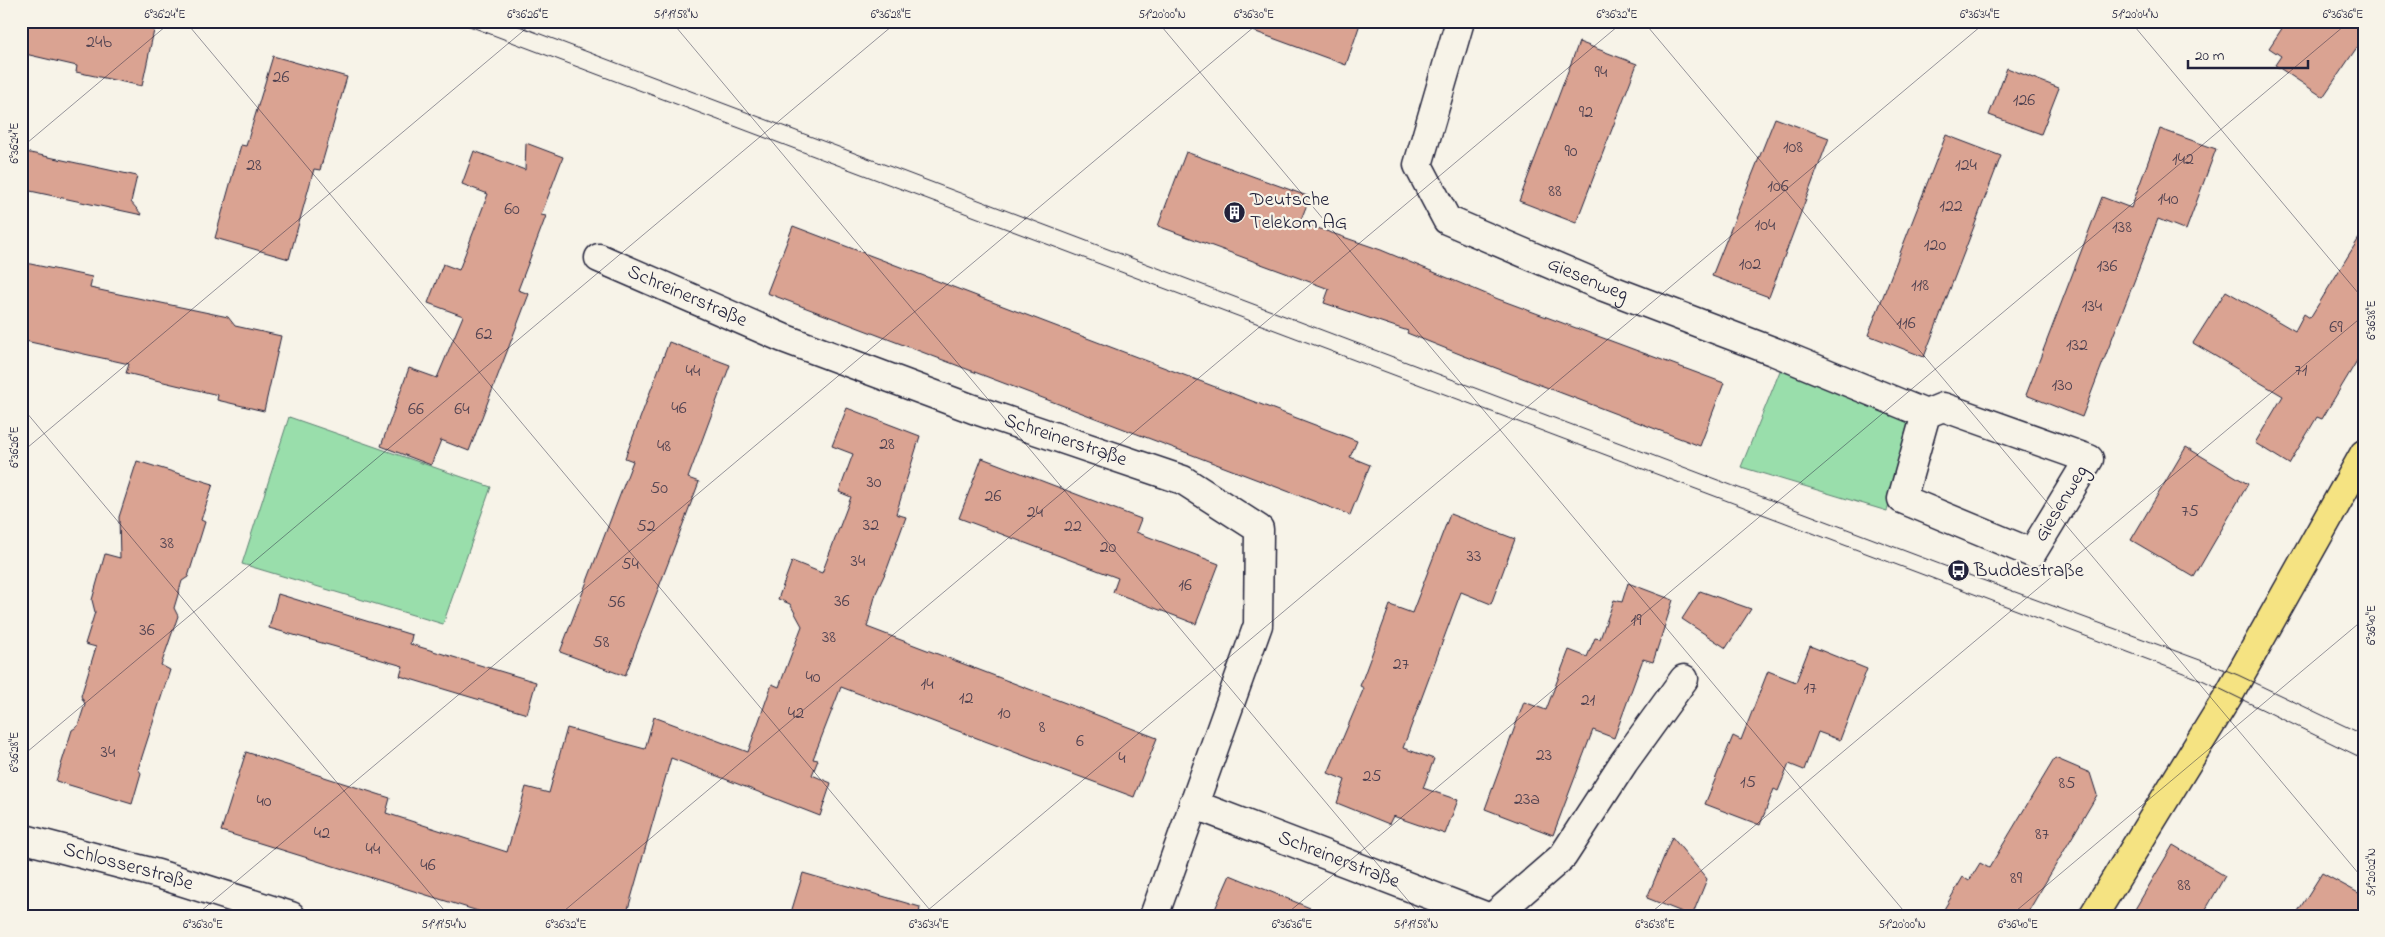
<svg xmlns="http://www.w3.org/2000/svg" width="2385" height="937" viewBox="0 0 2385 937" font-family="'Indie Flower',sans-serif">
<rect width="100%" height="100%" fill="#f7f3e8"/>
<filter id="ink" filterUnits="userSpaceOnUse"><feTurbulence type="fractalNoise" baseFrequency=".02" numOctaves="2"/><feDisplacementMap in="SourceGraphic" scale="10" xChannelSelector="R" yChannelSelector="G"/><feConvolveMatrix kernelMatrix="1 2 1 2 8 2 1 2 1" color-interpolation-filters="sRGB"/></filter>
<g filter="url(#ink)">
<g fill="#99deab" stroke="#5e8073">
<path d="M1782,366L1912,418L1887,511L1741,467Z"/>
<path d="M289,417L491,487L443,624L242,564Z"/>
</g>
<g fill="#daa392" stroke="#22223b">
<path d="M21,21H156L142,86L76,72L77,66L21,53Z"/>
<path d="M1238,21H1361L1346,65L1237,25Z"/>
<path d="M2287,21H2364V37L2323,97L2275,65L2281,56L2269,48Z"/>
<path d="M1579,42L1637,64L1576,223L1519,201Z"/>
<path d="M273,56L347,77L320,170L314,169L289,259L215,238L241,145L246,146Z"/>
<path d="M2007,68L2059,88L2041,134L1989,115Z"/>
<path d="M1775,118L1829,138L1769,297L1712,276Z"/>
<path d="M2160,129L2216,149L2186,230L2158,219L2082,417L2026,395L2102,197L2131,208Z"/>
<path d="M1946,135L2001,156L1924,357L1868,335Z"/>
<path d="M526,143L563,157L541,215L546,216L518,290L529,294L469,451L441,440L431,465L381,446L409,368L437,378L463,316L428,303L443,264L459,270L488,194L462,184L474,151L525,170Z"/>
<path d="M21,151L137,176L131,202L142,215L21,189Z"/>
<path d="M1186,152L1310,197L1300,222L1381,250L1498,299L1724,383L1700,446L1462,355L1407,333L1408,331L1324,303L1329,289L1158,226Z"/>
<path d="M793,226L1357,441L1350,457L1370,465L1350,515L767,293Z"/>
<path d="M2364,230V349L2322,419L2317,417L2289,464L2255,443L2283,396L2193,343L2226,291L2295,331L2304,314L2310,318Z"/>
<path d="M21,262L92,277L90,288L228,317L235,326L281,336L264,411L217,400L218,395L126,373L129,364L21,340Z"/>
<path d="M669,342L730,365L688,478L699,482L625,676L560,652L633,461L625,458Z"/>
<path d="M847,408L920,436L896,514L906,517L887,569L876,593L867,627L1157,738L1134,797L841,687L813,759L818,760L812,775L831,783L820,816L671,758L626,916H494L221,831L246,752L390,798L386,813L507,852L526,787L549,793L567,728L645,749L654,717L748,752L772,684L779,687L802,626L790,604L778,599L792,561L822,573L851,497L839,492L853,454L832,446Z"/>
<path d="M2186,447L2248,484L2194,577L2131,540Z"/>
<path d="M982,458L1141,519L1136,532L1219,564L1196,624L1113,592L1118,578L959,518Z"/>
<path d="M137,461L213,484L201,520L205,522L188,577L182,581L174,608L178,616L161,665L170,670L138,769L141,773L132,804L56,781L72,730L78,726L85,704L81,696L96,647L85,644L95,612L92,600L105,554L120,558L119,517Z"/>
<path d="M1450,514L1515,539L1491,604L1461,592L1403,748L1434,759L1423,788L1458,800L1445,834L1393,816L1389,824L1337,803L1345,780L1328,773L1364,688L1360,686L1390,605L1412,613Z"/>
<path d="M1628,583L1673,600L1653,662L1643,659L1614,738L1593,730L1553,835L1485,809L1524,702L1546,710L1569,650L1587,657L1595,638L1600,639L1614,600L1622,602Z"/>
<path d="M1700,591L1751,609L1726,648L1682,619Z"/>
<path d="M278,594L412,635L410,644L536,682L527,714L400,676L403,666L269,628Z"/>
<path d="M1810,646L1867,669L1840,740L1818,732L1804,770L1789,764L1778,791L1774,789L1760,825L1705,804L1733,736L1741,740L1768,671L1796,682Z"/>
<path d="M2055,758L2090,773L2097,795L2028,912L2034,916H1940L1963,877L1969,881L1980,863L1989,868Z"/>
<path d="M1672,837L1707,879L1692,916L1647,898Z"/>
<path d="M2173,845L2225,876L2202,916H2131Z"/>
<path d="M803,873L920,907L919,916H790Z"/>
<path d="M2322,873L2364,896V916H2295Z"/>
<path d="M1230,875L1327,915V916H1212Z"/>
</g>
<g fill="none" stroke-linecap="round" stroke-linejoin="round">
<defs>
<g id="minor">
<path id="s1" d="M1460,21L1418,165L1447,220L1604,287L1775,352L1926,414"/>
<path id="s2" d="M599,258L783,338L973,409L1183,480L1259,529L1258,625L1154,916"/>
<path d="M1943,407L2089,459L2032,553L1902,499L1926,414Z"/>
<path id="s3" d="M1193,804L1485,916"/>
<path id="s4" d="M21,838L158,874L291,916"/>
<path d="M1494,916L1563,856L1624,762L1684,679"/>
</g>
<path id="major" d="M2093,916L2230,693L2364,454"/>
</defs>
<use href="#minor" stroke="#22223b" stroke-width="31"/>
<use href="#major" stroke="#22223b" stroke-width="31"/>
<use href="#minor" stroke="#f7f3e8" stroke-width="28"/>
<use href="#major" stroke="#f5e382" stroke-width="28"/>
<g stroke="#22223b" stroke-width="1">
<path d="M456,21L2202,680L2364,759"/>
<path d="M506,21L1958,571L2200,660L2238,675L2364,735"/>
</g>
</g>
</g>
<path fill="none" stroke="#22223b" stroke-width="1" stroke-opacity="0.45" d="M185,21L935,916M671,21L1421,916M1157,21L1908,916M1643,21L2364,880M2130,21L2364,300M21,148L172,21M21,406L449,916M21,453L535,21M21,757L898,21M195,916L1261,21M558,916L1624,21M921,916L1987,21M1284,916L2350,21M1647,916L2364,315M2010,916L2364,619"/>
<defs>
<symbol id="building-disc" viewBox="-11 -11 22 22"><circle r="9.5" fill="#22223b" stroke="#f7f3e8"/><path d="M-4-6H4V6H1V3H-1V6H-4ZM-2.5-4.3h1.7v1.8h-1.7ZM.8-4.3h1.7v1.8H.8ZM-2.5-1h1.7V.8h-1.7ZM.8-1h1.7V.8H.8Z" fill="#fff"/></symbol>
<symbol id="bus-disc" viewBox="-11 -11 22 22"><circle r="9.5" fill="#22223b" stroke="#f7f3e8"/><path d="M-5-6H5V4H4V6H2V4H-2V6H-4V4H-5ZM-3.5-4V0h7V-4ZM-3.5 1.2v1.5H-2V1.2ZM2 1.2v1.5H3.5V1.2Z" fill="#fff"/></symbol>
</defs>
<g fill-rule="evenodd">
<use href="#building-disc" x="1222" y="200" width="25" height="25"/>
<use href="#bus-disc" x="1946" y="558" width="25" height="25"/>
</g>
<g text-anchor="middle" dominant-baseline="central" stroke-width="4.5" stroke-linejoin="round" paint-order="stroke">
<g font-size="18" fill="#504251">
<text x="99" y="43">24b</text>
<text x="1601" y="73">94</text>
<text x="281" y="78">26</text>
<text x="2024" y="101">126</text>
<text x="1586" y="113">92</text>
<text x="1793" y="148">108</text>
<text x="1571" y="152">90</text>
<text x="2183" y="160">142</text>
<text x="254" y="166">28</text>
<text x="1966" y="166">124</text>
<text x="1778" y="187">106</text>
<text x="1555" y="192">88</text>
<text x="2168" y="200">140</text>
<text x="1951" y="207">122</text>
<text x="512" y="210">60</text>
<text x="1765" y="226">104</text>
<text x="2122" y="228">138</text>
<text x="1935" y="246">120</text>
<text x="1750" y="265">102</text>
<text x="2107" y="267">136</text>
<text x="1920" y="286">118</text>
<text x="2092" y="307">134</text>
<text x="1906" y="324">116</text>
<text x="2336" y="328">69</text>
<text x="484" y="335">62</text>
<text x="2077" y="346">132</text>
<text x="2301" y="371">71</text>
<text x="693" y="372">44</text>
<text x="2062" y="386">130</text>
<text x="679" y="409">46</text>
<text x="416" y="410">66</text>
<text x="462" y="410">64</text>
<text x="887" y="445">28</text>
<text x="664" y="447">48</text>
<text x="874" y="483">30</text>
<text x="659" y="489">50</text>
<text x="993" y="497">26</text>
<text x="2190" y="512">75</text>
<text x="1035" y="513">24</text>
<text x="871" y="526">32</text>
<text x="646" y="527">52</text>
<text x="1073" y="527">22</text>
<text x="167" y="544">38</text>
<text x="1108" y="548">20</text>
<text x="1474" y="557">33</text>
<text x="858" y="562">34</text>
<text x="630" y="565">54</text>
<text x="1185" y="586">16</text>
<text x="842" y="602">36</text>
<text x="616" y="603">56</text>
<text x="1636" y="621">19</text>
<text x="147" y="631">36</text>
<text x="829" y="638">38</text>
<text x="601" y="643">58</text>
<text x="1401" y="665">27</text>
<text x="813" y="678">40</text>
<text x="927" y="685">14</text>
<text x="1810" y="689">17</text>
<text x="966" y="699">12</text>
<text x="1588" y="701">21</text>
<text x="796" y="714">42</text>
<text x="1004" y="714">10</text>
<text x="1042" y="728">8</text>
<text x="1080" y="742">6</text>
<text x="108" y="753">34</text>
<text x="1544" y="756">23</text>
<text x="1122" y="759">4</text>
<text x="1372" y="777">25</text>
<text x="1748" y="783">15</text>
<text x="2067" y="784">85</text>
<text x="1527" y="800">23a</text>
<text x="264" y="802">40</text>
<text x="322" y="834">42</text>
<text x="2042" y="835">87</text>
<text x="373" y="850">44</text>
<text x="428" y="866">46</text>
<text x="2016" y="879">89</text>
<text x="2184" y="886">88</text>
</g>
<g font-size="20" fill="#22223b" stroke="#f7f3e8" text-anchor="start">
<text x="1250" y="200">Deutsche<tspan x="1250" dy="23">Telekom AG</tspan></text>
<text x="1974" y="571">Buddestraße</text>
</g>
<g font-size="20" fill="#22223b" stroke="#f7f3e8">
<text stroke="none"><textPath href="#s1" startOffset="365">Giesenweg</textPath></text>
<text stroke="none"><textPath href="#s2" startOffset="96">Schreinerstraße</textPath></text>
<text stroke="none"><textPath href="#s2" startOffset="501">Schreinerstraße</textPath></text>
<text transform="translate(2062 504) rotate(-59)">Giesenweg</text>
<text stroke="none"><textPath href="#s3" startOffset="156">Schreinerstraße</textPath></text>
<text stroke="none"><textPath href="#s4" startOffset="111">Schlosserstraße</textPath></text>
</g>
</g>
<rect width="2385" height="937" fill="none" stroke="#f7f3e8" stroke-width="55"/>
<path d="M2188 60v8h120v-8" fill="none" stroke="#22223b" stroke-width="2.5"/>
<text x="2195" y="60" font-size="15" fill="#22223b" stroke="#f7f3e8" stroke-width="4" paint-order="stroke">20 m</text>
<rect x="28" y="28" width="2330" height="882" fill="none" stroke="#22223b" stroke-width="2"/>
<g font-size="12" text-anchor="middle" fill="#22223b">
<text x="165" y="18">6°36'24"E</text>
<text x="528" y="18">6°36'26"E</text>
<text x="676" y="18">51°19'58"N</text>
<text x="891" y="18">6°36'28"E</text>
<text x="1162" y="18">51°20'00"N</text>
<text x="1254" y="18">6°36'30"E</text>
<text x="1617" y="18">6°36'32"E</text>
<text x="1980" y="18">6°36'34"E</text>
<text x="2135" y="18">51°20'04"N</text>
<text x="2343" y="18">6°36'36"E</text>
<text transform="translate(14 143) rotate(-90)" y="4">6°36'24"E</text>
<text transform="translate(2371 320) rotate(-90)" y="4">6°36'38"E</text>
<text transform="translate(14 447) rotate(-90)" y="4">6°36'26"E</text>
<text transform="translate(2371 625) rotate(-90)" y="4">6°36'40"E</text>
<text transform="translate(14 752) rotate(-90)" y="4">6°36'28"E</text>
<text transform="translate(2371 872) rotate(-90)" y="4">51°20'02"N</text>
<text x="203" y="928">6°36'30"E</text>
<text x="444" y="928">51°19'54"N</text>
<text x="566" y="928">6°36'32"E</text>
<text x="929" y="928">6°36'34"E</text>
<text x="1292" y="928">6°36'36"E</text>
<text x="1416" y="928">51°19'58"N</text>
<text x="1655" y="928">6°36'38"E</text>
<text x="1902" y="928">51°20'00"N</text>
<text x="2018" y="928">6°36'40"E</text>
</g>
</svg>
